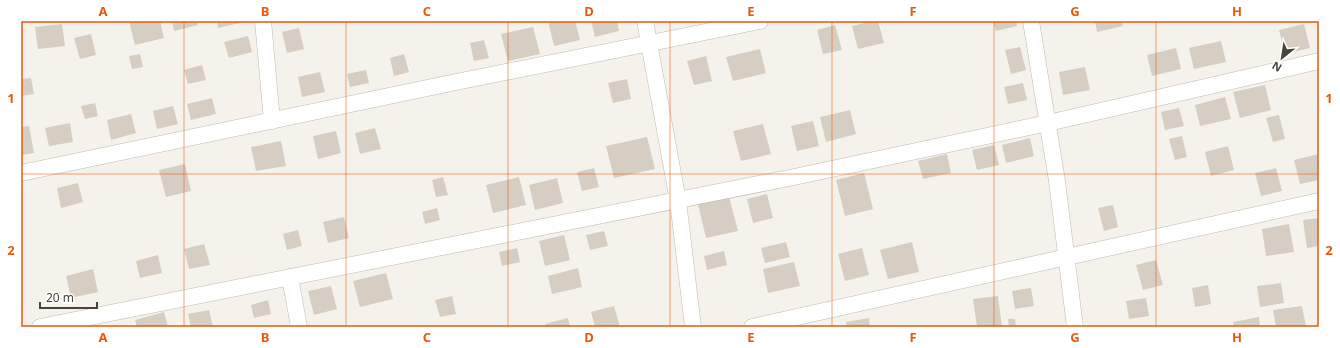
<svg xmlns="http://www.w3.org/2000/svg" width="1340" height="348" viewBox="0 0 1340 348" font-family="'Noto Sans',sans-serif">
<rect width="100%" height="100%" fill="#f5f2ec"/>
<g fill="#d6cec2">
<path d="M129,21H160L164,38L135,45Z"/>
<path d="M172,21H197L198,25L174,31Z"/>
<path d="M217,21H244V22L218,28Z"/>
<path d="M548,21H575L580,40L554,46Z"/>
<path d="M591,21H617L619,31L595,37Z"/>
<path d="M873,21H878L884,43L858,49L852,26Z"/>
<path d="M993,21H1016L1017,26L996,31Z"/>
<path d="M1095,21H1122L1123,26L1097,32Z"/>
<path d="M62,24L65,46L38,49L35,27Z"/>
<path d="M1304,24L1310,48L1285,54L1279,30Z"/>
<path d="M835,25L842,50L823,54L817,30Z"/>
<path d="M533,27L540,54L508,61L501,34Z"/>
<path d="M299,28L304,49L287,53L282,32Z"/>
<path d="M91,34L96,55L80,59L74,38Z"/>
<path d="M248,36L252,52L229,58L224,42Z"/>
<path d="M484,40L489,58L474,61L470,43Z"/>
<path d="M1221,41L1226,62L1194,69L1189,48Z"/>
<path d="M1020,47L1026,70L1011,74L1005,50Z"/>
<path d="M1176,48L1181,69L1152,76L1147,55Z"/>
<path d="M760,49L766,73L733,81L726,57Z"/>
<path d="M140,54L143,67L132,69L129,56Z"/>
<path d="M404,54L409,72L394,76L390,58Z"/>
<path d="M706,56L712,81L694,85L687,61Z"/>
<path d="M202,65L206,80L188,84L184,70Z"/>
<path d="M1085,67L1090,90L1063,95L1059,72Z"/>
<path d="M366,70L369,83L350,87L347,74Z"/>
<path d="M320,72L325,92L302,97L298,77Z"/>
<path d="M31,78L34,94L21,96V79Z"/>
<path d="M627,79L631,99L613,103L608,83Z"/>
<path d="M1023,83L1027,100L1008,104L1004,87Z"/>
<path d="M1265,85L1271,110L1240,118L1233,92Z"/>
<path d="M1225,97L1231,119L1200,126L1195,105Z"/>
<path d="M212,98L216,114L191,120L187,104Z"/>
<path d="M95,103L98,116L85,119L81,106Z"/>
<path d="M173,106L178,124L157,129L153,111Z"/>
<path d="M1179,108L1184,126L1165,130L1161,112Z"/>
<path d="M850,110L856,134L826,142L820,117Z"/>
<path d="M131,114L136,133L111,140L107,120Z"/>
<path d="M1279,115L1285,139L1273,142L1266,118Z"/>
<path d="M813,121L819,146L797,151L791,126Z"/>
<path d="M70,123L73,142L49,146L45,128Z"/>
<path d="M763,124L771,154L741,161L733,131Z"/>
<path d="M29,126L34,153L21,155V127Z"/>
<path d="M375,128L381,149L360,154L355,133Z"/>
<path d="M336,131L341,153L318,159L313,136Z"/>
<path d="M1182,136L1187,157L1175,160L1169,139Z"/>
<path d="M647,137L655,169L614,178L606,146Z"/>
<path d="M1030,138L1034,156L1006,163L1002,145Z"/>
<path d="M281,141L286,166L256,171L251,147Z"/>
<path d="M994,145L999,165L977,170L972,150Z"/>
<path d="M1228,146L1234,170L1211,176L1205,152Z"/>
<path d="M947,154L951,173L923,179L918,161Z"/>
<path d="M1319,154V180L1300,184L1294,160Z"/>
<path d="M185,164L191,191L166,197L159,170Z"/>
<path d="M594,168L599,187L582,191L577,172Z"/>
<path d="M1276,168L1282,191L1261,196L1255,173Z"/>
<path d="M864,173L873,209L845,216L836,180Z"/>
<path d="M443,177L448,195L436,197L432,180Z"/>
<path d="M519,177L526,205L493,213L486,185Z"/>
<path d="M557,178L563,203L535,210L529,185Z"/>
<path d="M78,183L83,202L61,208L57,188Z"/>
<path d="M767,194L773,218L753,223L747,199Z"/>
<path d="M729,197L738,231L706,238L698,204Z"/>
<path d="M1113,205L1118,227L1104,231L1098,208Z"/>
<path d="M437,208L440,220L425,224L422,212Z"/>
<path d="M344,217L349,238L328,243L323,222Z"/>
<path d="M1319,218V246L1307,248L1303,220Z"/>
<path d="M1289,224L1294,252L1266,256L1262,229Z"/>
<path d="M298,230L302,246L287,250L283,234Z"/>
<path d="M604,231L608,246L590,250L586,235Z"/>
<path d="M564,235L570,260L545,266L539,241Z"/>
<path d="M786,242L790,257L765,263L761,248Z"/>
<path d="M912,242L919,272L888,279L880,250Z"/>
<path d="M204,244L210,265L189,269L184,249Z"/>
<path d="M517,248L520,262L502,266L499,252Z"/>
<path d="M862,248L869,275L845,281L838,254Z"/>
<path d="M724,251L727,265L707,270L704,256Z"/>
<path d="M158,255L162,273L140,278L136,261Z"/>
<path d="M1156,260L1163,285L1143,290L1136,265Z"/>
<path d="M794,262L800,286L768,293L763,269Z"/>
<path d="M578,268L582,287L552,294L548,276Z"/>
<path d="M93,269L98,292L71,298L66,276Z"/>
<path d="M386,273L393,299L360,307L353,281Z"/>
<path d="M1281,283L1284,303L1260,307L1257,286Z"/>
<path d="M1208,285L1211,304L1195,307L1192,288Z"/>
<path d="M331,286L337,309L314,315L308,291Z"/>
<path d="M1031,288L1034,306L1015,309L1012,291Z"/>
<path d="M452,296L456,314L440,317L435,300Z"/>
<path d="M998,296L1002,327H977L973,299Z"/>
<path d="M1146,298L1149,316L1129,319L1126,301Z"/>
<path d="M268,300L271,314L254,318L251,305Z"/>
<path d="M614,306L620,327H595L591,312Z"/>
<path d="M1302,306L1306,327H1276L1273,310Z"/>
<path d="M209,310L213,327H191L188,314Z"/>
<path d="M164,312L168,327H137L135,320Z"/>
<path d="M1259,317L1260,327H1234L1233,322Z"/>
<path d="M568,318L570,327H546L545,324Z"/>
<path d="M869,318L870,327H847L846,322Z"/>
<path d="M1008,319H1015L1016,327H1009Z"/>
</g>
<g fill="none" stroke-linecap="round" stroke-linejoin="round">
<defs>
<g id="minor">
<path d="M263,21L272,121"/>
<path d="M645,21L678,201L693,327"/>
<path d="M1031,21L1057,181L1075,327"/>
<path d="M21,173L456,82L760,21"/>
<path d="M290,277L299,327"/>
<path d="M40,327L794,177L1048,123L1319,61"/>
<path d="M752,327L1319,201"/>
</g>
</defs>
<use href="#minor" stroke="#c0baae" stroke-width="17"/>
<use href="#minor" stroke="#fff" stroke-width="16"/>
</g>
<path fill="none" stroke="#e8590c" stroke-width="1" stroke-opacity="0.55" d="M184,21V327M346,21V327M508,21V327M670,21V327M832,21V327M994,21V327M1156,21V327M21,174H1319"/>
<rect width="1340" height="348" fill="none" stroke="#ffffff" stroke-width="44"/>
<g transform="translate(1282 58) rotate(210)" stroke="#ffffff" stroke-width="3" paint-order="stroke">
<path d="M0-3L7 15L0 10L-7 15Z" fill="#49433a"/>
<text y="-6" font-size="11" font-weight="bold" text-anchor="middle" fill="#49433a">N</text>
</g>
<path d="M40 302v6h57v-6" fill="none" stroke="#49433a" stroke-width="2"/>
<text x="46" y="302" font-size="12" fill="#49433a" stroke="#ffffff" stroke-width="3" paint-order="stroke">20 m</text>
<rect x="22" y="22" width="1296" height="304" fill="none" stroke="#e8590c" stroke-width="1.5"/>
<g font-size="13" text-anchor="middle" font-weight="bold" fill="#e8590c">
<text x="103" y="16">A</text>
<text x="265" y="16">B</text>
<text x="427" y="16">C</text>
<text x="589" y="16">D</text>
<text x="751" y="16">E</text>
<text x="913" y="16">F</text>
<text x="1075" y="16">G</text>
<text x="1237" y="16">H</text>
<text x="11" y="103">1</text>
<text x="1329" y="103">1</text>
<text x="11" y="255">2</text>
<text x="1329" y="255">2</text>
<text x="103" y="342">A</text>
<text x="265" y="342">B</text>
<text x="427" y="342">C</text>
<text x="589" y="342">D</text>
<text x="751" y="342">E</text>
<text x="913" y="342">F</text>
<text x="1075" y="342">G</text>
<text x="1237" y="342">H</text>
</g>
</svg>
